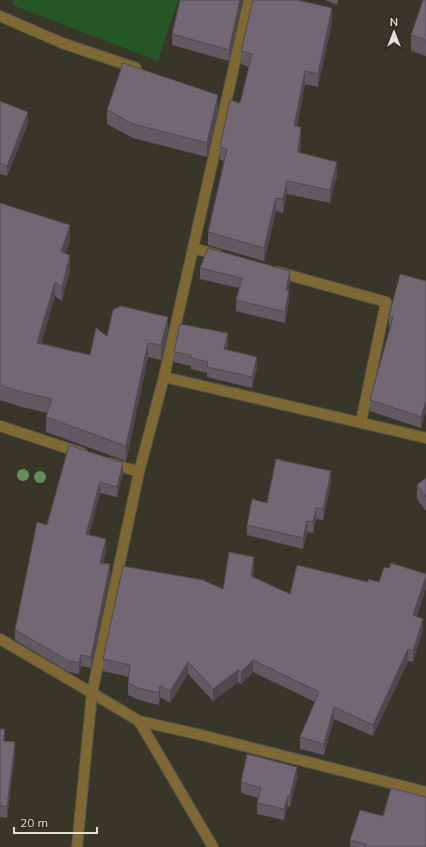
<svg xmlns="http://www.w3.org/2000/svg" width="426" height="847" viewBox="0 0 426 847" font-family="Mulish,sans-serif">
<rect width="100%" height="100%" fill="#383629"/>
<path fill="#255625" d="M14,0H178L158,61L12,5Z"/>
<g fill="none" stroke-linecap="round" stroke-linejoin="round">
<defs>
<g id="service">
<path d="M193,248L218,255"/>
<path d="M278,272L386,302L361,422"/>
<path d="M164,377L426,438"/>
<path d="M0,639L92,693"/>
</g>
<g id="minor">
<path d="M0,16L62,43L136,68"/>
<path d="M0,426L82,453"/>
<path d="M110,463L139,472"/>
<path d="M92,693L139,721L197,734L426,792"/>
<path d="M139,721L213,847"/>
<path d="M77,847L92,693L139,472L164,377L249,0"/>
</g>
</defs>
<use href="#service" stroke="#575548" stroke-width="12"/>
<use href="#minor" stroke="#575548" stroke-width="12"/>
<use href="#service" stroke="#7f6834" stroke-width="10"/>
<use href="#minor" stroke="#7f6834" stroke-width="10"/>
</g>
<g fill="#638f5c">
<circle cx="23" cy="475" r="6"/>
<circle cx="40" cy="477" r="6"/>
</g>
<g fill="#625962">
<path d="M242,0L229,61L172,45V34Z"/>
<path d="M325,0H338L337,5Z"/>
<path d="M426,0V56L411,51V35Z"/>
<path d="M332,22L318,87L305,84L297,126L301,141L300,153L337,175L330,203L287,194L283,213L276,211L264,261L208,245V232L224,161L220,160V147L240,103L249,67L241,64V51Z"/>
<path d="M0,101L28,123L7,176L0,174Z"/>
<path d="M218,109L207,157L133,138L107,124V110Z"/>
<path d="M0,203L70,240L65,254L70,270L62,301L55,296L41,343L90,355L107,336L168,331L161,360L148,357L126,461L46,432V417L48,413L22,407L0,400Z"/>
<path d="M200,268L290,282L288,290L289,301L285,323L236,311V300L239,288L200,279Z"/>
<path d="M426,281V411L421,428L370,411V400L390,327H389V316Z"/>
<path d="M228,344L227,349L257,367L252,388L207,377V373L191,369V366L174,362V352Z"/>
<path d="M69,445L123,473L117,497L100,493L89,535L106,550L103,563L110,575L91,668L81,666L79,674L69,672L15,640V630L47,525Z"/>
<path d="M426,478V511L417,499V485Z"/>
<path d="M331,482L323,520L316,519L313,533L307,532L303,549L247,535V525L267,503Z"/>
<path d="M389,568L426,574V588L417,616L423,630L413,662L408,661L373,736L334,719L324,755L300,749V737L315,702L253,672L241,684L238,682L213,701L188,674L170,703L160,697L159,705L139,700L128,695V683L129,677L103,671V659L223,589L254,569L253,577L290,594L368,582H379Z"/>
<path d="M0,729L4,741L15,753L7,818L0,817Z"/>
<path d="M297,778L290,807L288,806L284,820L257,814V803L258,798L241,793V782Z"/>
<path d="M383,816L426,847H350V840Z"/>
</g>
<g fill="#504850">
<path d="M240,0H242L229,61V50Z"/>
<path d="M332,8V22L318,87V74Z"/>
<path d="M305,71V84L294,139V126Z"/>
<path d="M218,95V109L207,157V143Z"/>
<path d="M28,112V123L7,176V166Z"/>
<path d="M301,127V141L298,166V152Z"/>
<path d="M337,162V175L330,203V190Z"/>
<path d="M287,181V194L283,213V199Z"/>
<path d="M276,198V211L264,261V248Z"/>
<path d="M70,225V240L61,267V252Z"/>
<path d="M70,255V270L62,301V287Z"/>
<path d="M290,271V282L286,300V290Z"/>
<path d="M55,282V296L37,357V343Z"/>
<path d="M289,290V301L285,323V312Z"/>
<path d="M168,317V331L161,360V345Z"/>
<path d="M228,333V344L224,359V349Z"/>
<path d="M148,343V357L126,461V446Z"/>
<path d="M257,357V367L252,388V377Z"/>
<path d="M426,401V411L421,428V417Z"/>
<path d="M123,463V473L117,497V487Z"/>
<path d="M331,471V482L323,520V509Z"/>
<path d="M100,482V493L86,545V534Z"/>
<path d="M316,508V519L313,533V522Z"/>
<path d="M307,521V532L303,549V538Z"/>
<path d="M106,539V550L100,573V563Z"/>
<path d="M254,557V569L251,588V576Z"/>
<path d="M110,564V575L91,668V657Z"/>
<path d="M426,576V588L413,627V615Z"/>
<path d="M423,619V630L413,662V651Z"/>
<path d="M408,649V661L373,736V725Z"/>
<path d="M81,655V666L79,674V663Z"/>
<path d="M253,660V672L241,684V672Z"/>
<path d="M188,662V674L170,703V691Z"/>
<path d="M238,670V682L213,701V689Z"/>
<path d="M160,686V697L159,705V693Z"/>
<path d="M334,707V719L324,755V744Z"/>
<path d="M5,729V740L3,752V741Z"/>
<path d="M15,742V753L7,818V807Z"/>
<path d="M297,767V778L290,807V796Z"/>
<path d="M288,796V806L284,820V809Z"/>
</g>
<g fill="#726772" stroke="#504850">
<path d="M180,0H240L229,50L172,34Z"/>
<path d="M253,0H298L332,8L318,74L305,71L294,126L301,127L298,152L337,162L330,190L287,181L283,199L276,198L264,248L208,232L227,149L220,147L230,100L240,103L252,54L241,51Z"/>
<path d="M423,0H426V40L411,35Z"/>
<path d="M123,63L218,95L207,143L133,124L107,110Z"/>
<path d="M0,101L28,112L7,166L0,163Z"/>
<path d="M0,203L70,225L61,252L70,255L62,287L55,282L37,343L90,355L96,328L107,336L113,310L121,306L168,317L161,345L148,343L126,446L46,417L52,399L22,392L0,385Z"/>
<path d="M208,248L290,271L286,290H289L285,312L236,300L242,278L200,268Z"/>
<path d="M400,274L426,281V401L421,417L370,400L393,317L389,316Z"/>
<path d="M180,324L228,333L224,349L257,357L252,377L207,367L208,362L191,358V355L174,352Z"/>
<path d="M69,445L123,463L117,487L100,482L86,534L106,539L100,563L110,564L91,657L81,655L79,663L69,661L15,630L37,522L47,525Z"/>
<path d="M276,459L331,471L323,509L316,508L313,522L307,521L303,538L247,525L252,499L267,503Z"/>
<path d="M426,478V497L417,485Z"/>
<path d="M229,552L254,557L251,576L290,594L297,565L368,582V579L379,582L384,567L389,568L391,563L426,574V576L413,615L423,619L413,651L408,649L373,725L334,707L324,744L300,737L319,692L253,660L241,672L238,670L213,689L188,662L170,691L160,686L159,693L139,688L128,683L130,665L103,659L123,566L203,580L223,589Z"/>
<path d="M0,729H5L3,741L15,742L7,807L0,806Z"/>
<path d="M247,754L297,767L290,796H288L284,809L257,803L261,788L241,782Z"/>
<path d="M391,788L426,797V847H365L366,844L350,840L360,810L383,816Z"/>
</g>
<g transform="translate(394 32)" stroke="#2e2c1f" stroke-width="3" paint-order="stroke">
<path d="M0-3L7 15L0 10L-7 15Z" fill="#e2e0d8"/>
<text y="-6" font-size="11" font-weight="bold" text-anchor="middle" fill="#e2e0d8">N</text>
</g>
<path d="M14 827v6h83v-6" fill="none" stroke="#e2e0d8" stroke-width="2"/>
<text x="20" y="827" font-size="12" fill="#e2e0d8" stroke="#2e2c1f" stroke-width="3" paint-order="stroke">20 m</text>
</svg>
